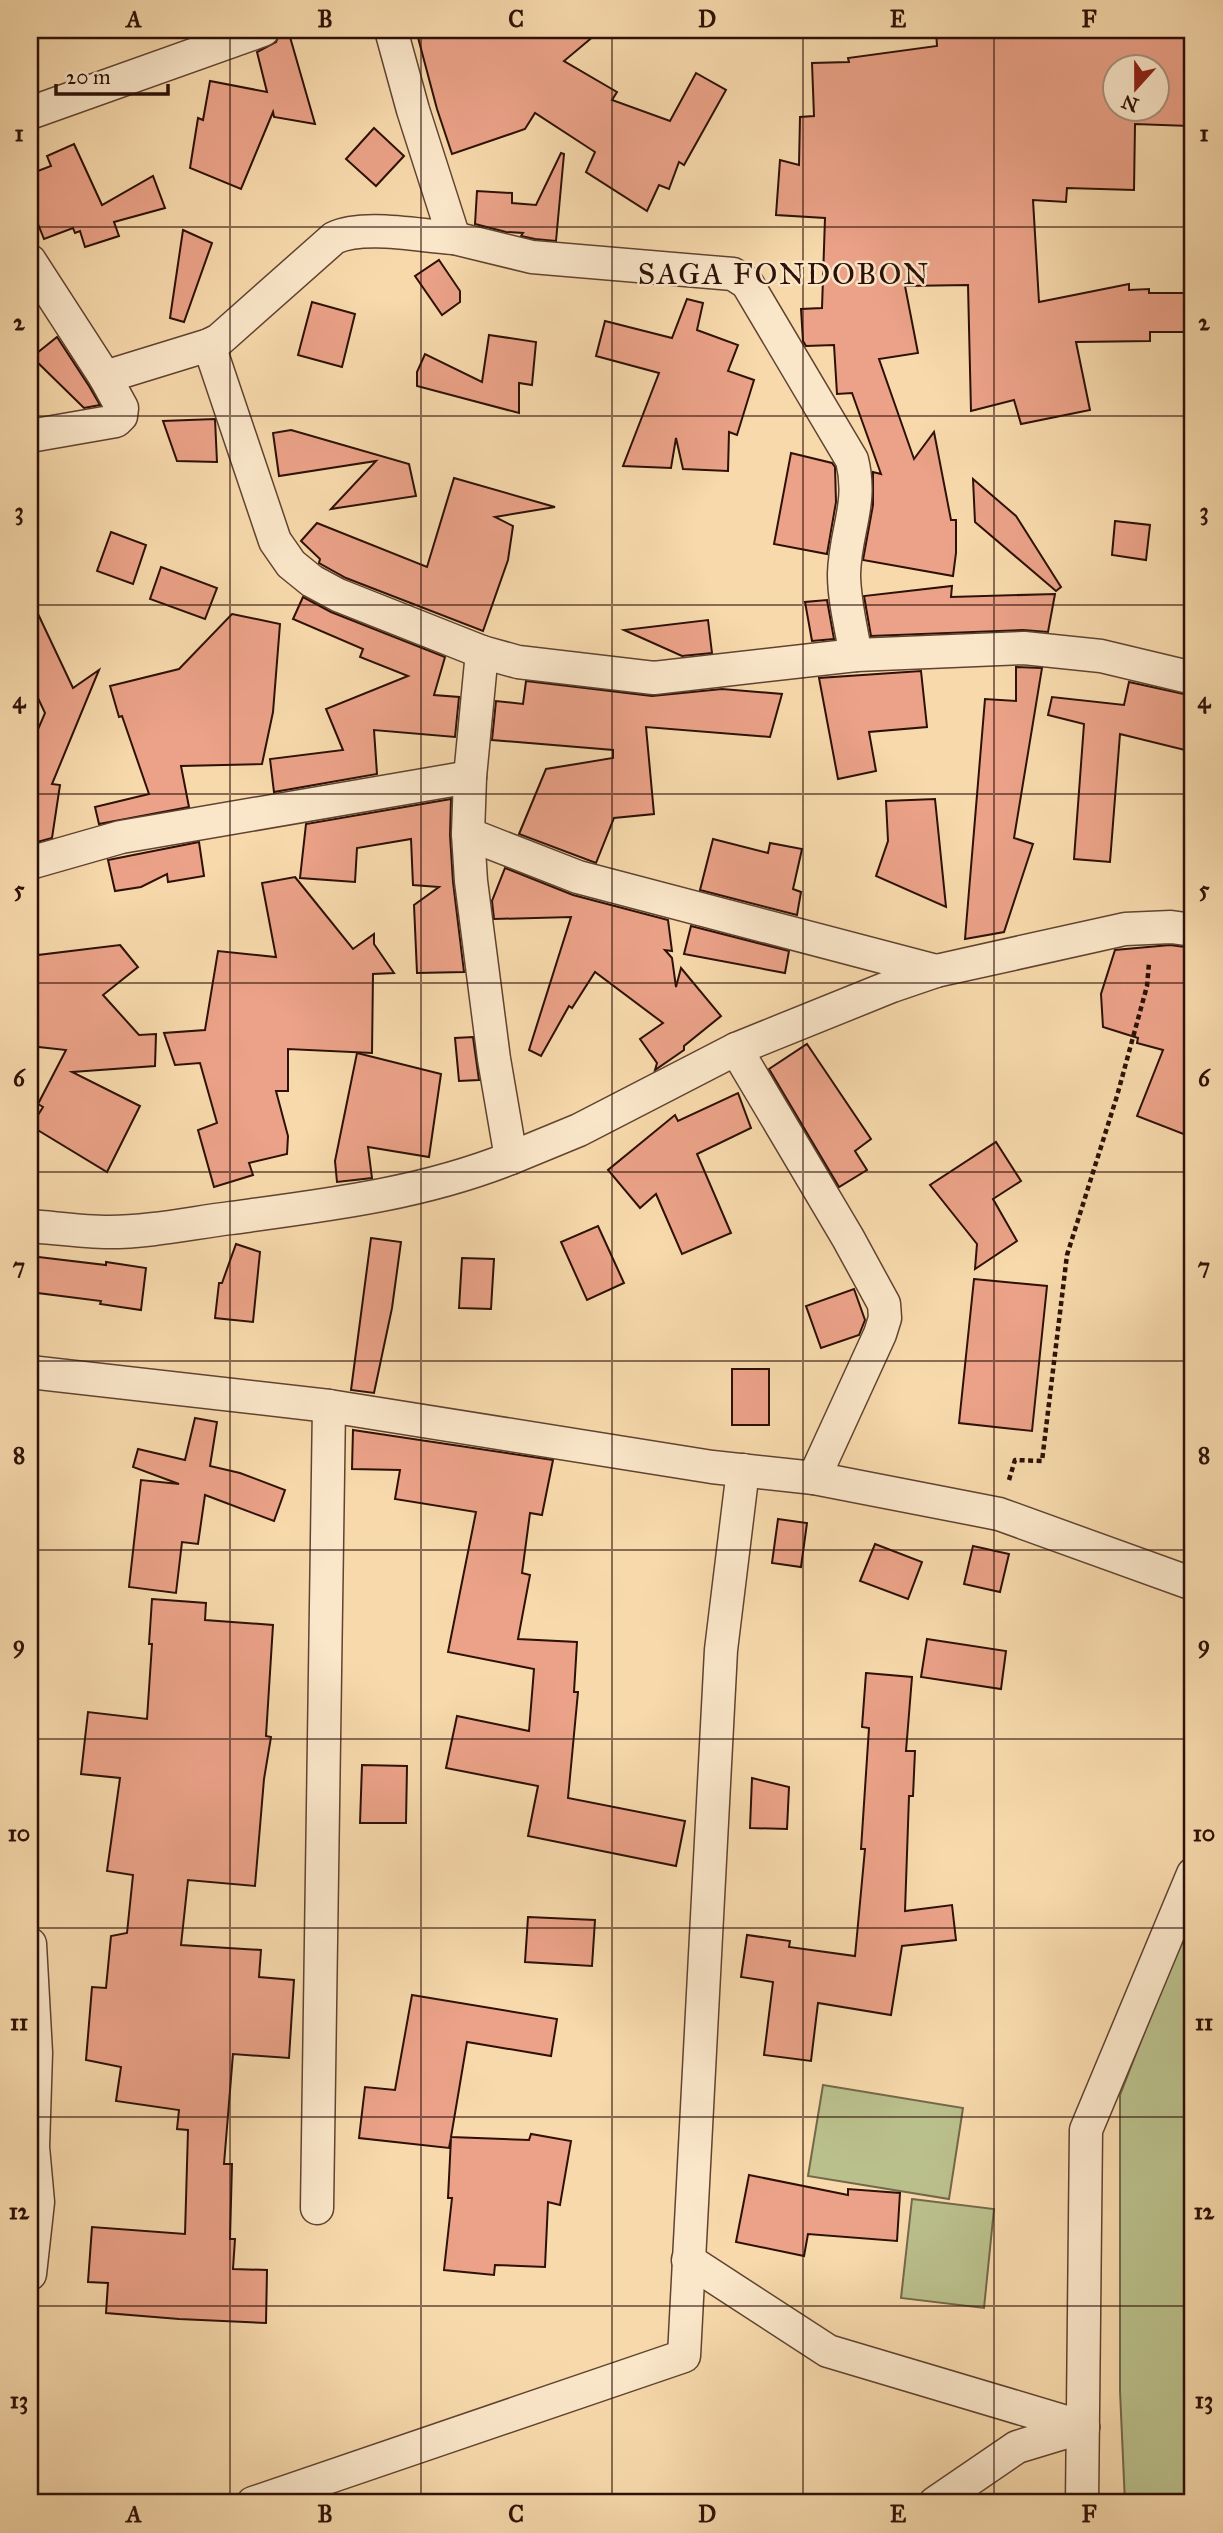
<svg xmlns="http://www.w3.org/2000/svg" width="1223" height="2533" viewBox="0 0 1223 2533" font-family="'IM FELL Great Primer',serif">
<rect width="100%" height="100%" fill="#f7d9ac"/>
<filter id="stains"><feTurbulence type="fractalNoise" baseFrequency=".00286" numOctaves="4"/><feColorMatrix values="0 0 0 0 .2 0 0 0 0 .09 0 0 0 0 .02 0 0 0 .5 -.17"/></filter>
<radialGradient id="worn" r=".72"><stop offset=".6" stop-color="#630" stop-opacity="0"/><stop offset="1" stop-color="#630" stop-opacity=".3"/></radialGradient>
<g fill="#bac08c" stroke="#74684a" stroke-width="2">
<path d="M1193,1923V2503H1125L1120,2391V2095L1172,1961Z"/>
<path d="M823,2085L963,2108L949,2199L808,2176Z"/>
<path d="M912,2199L994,2209L984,2308L901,2298Z"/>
</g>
<g fill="#eba288" stroke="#2d1107" stroke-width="2" fill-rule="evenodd">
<path d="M281,30H288L315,124L274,117L273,112L241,189L190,168L198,118L203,120L210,81L267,92L257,52L276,42Z"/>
<path d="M416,30H601L564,61L617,92L612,100L670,121L696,73L726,90L684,165L679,162L669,189L659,185L647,211L586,172L595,152L535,113L525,129L452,154L437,109Z"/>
<path d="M936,30H1193V93H1190L1189,126L1135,124L1134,190L1067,188L1066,202L1033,200L1039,302L1129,284V290L1149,289V293H1193V332H1150V341L1076,342L1090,410L1021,424L1014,400L971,411L968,285L905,286L918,353L879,359L914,459L934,432L951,520H956V553L953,576L863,560L873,505V472L881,474L852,393L837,394L834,345L806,346L803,341L801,309L822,308L825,218L776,215L780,160L799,165L800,117L814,116L812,63L849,62L848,58L937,46ZM1115,66H1157V108H1115Z"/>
<path d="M374,128L404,156L376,186L346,159Z"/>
<path d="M74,144L102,205L153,176L165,208L114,222L119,236L85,247L80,231L75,233L73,228L44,239L30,204V174L51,166L47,156Z"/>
<path d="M561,153L564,154L556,241L535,239L521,236L523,233L506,232L475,224L477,191L512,193V203L536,205Z"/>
<path d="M183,230L212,243L184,322L170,318Z"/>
<path d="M439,260L460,291V302L442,315L415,276Z"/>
<path d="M687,299L703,303L697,330L738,345L728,371L754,380L737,435L729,432L728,471L683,469L676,438L671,468L623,466L659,373L596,356L605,321L672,338Z"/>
<path d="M312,302L355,314L342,367L298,355Z"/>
<path d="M489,335L536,342L532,385L519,383V413L417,386V372L425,354L482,382Z"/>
<path d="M57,337L89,386L100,405L84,408L32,357Z"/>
<path d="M215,419L217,462L177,461L163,421Z"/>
<path d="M291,430L409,464L416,496L331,509L376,461L279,476L273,433Z"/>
<path d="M791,453L832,463L835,467L836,502L827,554L774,544Z"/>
<path d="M454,478L555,507L495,517L513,526L508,560L483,631L346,578L319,563L320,559L301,541L317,523L427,567Z"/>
<path d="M973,479L1016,516L1061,587L1056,591L975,522Z"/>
<path d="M1115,521L1150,525L1146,560L1112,555Z"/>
<path d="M111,532L146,545L133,584L97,571Z"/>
<path d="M161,567L217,588L205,619L150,599Z"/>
<path d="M952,586L951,597L1055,594L1048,632L1023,630L871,636L864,596Z"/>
<path d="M30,597L73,688L99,670L52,784L60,785L52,838L30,844V748L45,713L30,681Z"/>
<path d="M303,597L331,612L445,657L434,695L459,697L455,737L374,730L377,774L274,792L270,759L343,750L326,709L408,676L360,657L363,649L293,619Z"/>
<path d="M827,600L834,639L812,641L805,602Z"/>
<path d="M232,614L280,624L273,712L262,764L181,766L189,807L99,824L95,807L149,794L122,716L119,717L110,686L179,669Z"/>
<path d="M708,620L712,653L682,656L624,630Z"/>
<path d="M1016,667L1042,668L1014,838L1033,844L1004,932L965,939L985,699L1016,701Z"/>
<path d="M921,671L927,727L869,732L876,771L838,779L819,678Z"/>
<path d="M526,681L652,696L722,689L782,694L770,737L646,727L654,814L614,818L596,863L519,834L546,769L613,758V750L492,740L496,701L523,704Z"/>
<path d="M1129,682L1193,696V752L1120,734L1110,862L1074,859L1084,724L1048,715L1052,697L1124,705Z"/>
<path d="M451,799L450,835L453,882L464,972L417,973L414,905L439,887L413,885L411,839L357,848L355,882L300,878L306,824Z"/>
<path d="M935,799L946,907L876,876L888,841L886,801Z"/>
<path d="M713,839L768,853L770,843L802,849L793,889L801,892L797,915L700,890Z"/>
<path d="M199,842L204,876L168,882L167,874L141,887L115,891L108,860Z"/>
<path d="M505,868L573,895L668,920L672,951L665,950L672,958L676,987L681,968L721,1016L684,1046V1050L655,1070L657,1063L640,1039L663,1023L595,972L572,1008L569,1006L541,1056L529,1050L571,917L494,919L492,901Z"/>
<path d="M295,877L353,949L374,934V944L394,973L373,974L372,1053L288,1049V1091H276L288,1136L287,1154L249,1163L253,1175L214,1187L198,1130L217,1123L200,1063L175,1065L164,1033L205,1030L218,951L276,957L262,883Z"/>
<path d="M691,926L789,951L785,973L684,954Z"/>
<path d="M120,945L138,967L103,995L139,1035L156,1034L155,1066L72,1072L140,1106L107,1172L31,1126L43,1107L38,1104L66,1050L30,1046V956Z"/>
<path d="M1170,945L1193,948V1115L1186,1135L1137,1116L1163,1050L1137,1043L1138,1038L1103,1027L1101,994L1115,950Z"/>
<path d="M473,1037L479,1080L459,1081L455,1038Z"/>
<path d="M807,1044L871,1139L855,1151L867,1170L839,1187L769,1069Z"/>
<path d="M357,1053L441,1074L429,1157L368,1147L372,1178L337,1182L335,1161Z"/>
<path d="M738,1093L751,1128L697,1154L731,1233L682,1254L656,1194L640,1208L608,1170L675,1115L678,1121Z"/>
<path d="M996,1142L1021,1181L993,1199L1017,1241L975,1269L977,1244L930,1185Z"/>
<path d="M598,1226L624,1283L587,1300L561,1242Z"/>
<path d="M371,1238L401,1242L392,1308L374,1393L351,1390Z"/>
<path d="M236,1244L260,1252L253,1322L215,1318L219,1283H222Z"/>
<path d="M30,1256L106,1265V1262L146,1268L141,1310L100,1304L101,1301L30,1292Z"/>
<path d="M462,1258L494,1259L491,1309L459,1308Z"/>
<path d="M974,1279L1047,1286L1032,1431L959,1423Z"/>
<path d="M854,1289L865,1320L859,1335L821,1348L806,1306Z"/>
<rect x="732" y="1369" width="37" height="56"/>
<path d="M195,1418L217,1422L210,1466L240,1473L285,1490L274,1521L205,1495L198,1544L182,1542L176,1593L129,1587L141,1480L179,1484L133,1467L138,1449L185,1460Z"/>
<path d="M353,1430L553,1460L542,1515L530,1513L522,1573L530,1575L518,1639L577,1642L574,1692H578L568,1798L685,1821L676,1866L528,1836L538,1786L446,1768L457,1716L529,1731L534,1669L448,1652L476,1512L395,1499L400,1470L352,1469Z"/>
<path d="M778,1519L807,1523L801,1567L772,1563Z"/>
<path d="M875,1544L922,1562L908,1599L860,1581Z"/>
<path d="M973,1546L1009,1554L1000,1592L964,1584Z"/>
<path d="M152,1599L206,1603L205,1620L273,1625L266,1736L271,1737L264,1779L255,1886L188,1880L181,1945L261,1950L259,1977L294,1980L289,2058L233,2054L224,2164H232L230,2239H235L233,2269L267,2270L266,2323L179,2319L106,2313L108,2283L88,2282L92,2227L185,2234L188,2130L177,2129L179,2110L116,2101L121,2067L86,2060L92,1987L106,1988L111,1936L127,1933L133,1875L107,1871L120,1778L81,1774L88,1712L147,1719L152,1644H149Z"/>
<path d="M927,1639L1006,1651L1001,1689L921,1677Z"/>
<path d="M866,1673L912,1677L906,1751H915L913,1796H909L905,1911L952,1905L956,1940L902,1946L891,2015L818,2003L811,2061L764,2055L773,1982L741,1977L747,1935L790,1941L789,1947L855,1956L865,1849H861L869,1728L862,1727Z"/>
<path d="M362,1765L407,1766L406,1823H360Z"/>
<path d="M752,1778L789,1787L787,1829L750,1828Z"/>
<path d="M528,1917L595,1920L592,1966L525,1962Z"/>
<path d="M412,1995L557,2019L551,2056L467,2042L451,2137L529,2140L531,2134L571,2141L560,2205L548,2202L545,2267L495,2265L494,2275L444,2270L452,2198H448L451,2138L449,2148L359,2138L365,2087L395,2090Z"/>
<path d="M749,2175L848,2195V2189L900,2193L897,2241L808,2234L804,2256L736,2242Z"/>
</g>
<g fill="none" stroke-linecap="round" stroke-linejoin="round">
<defs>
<g id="street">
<path d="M30,113L263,30"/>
<path d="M454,238L532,257L733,274L747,283L852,460C863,504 845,531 844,574C844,600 851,628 856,655"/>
<path d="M30,261L105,377L122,408L121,416L116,421L30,436"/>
<path d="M209,345L275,541L291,564L312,581L338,595L482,652L518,662L654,678L856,655L1024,648L1101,656L1193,678"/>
<path d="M105,377L209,345L219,340L334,238C364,224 420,236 454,238L413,110L391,30"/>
<path d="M468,834L578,877L936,971"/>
<path d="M30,863L121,837L470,777"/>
<path d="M511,1158L579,1130L736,1049L892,986L936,971L1125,929L1171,927L1193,930"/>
<path d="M30,1226C56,1228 83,1232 109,1232C150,1232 191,1223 231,1218C327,1205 421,1194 511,1158L494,1059L471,881L468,834L470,777L482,652"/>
<path d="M30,1372L329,1406L712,1467L814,1478L880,1334L885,1318L884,1304L848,1238L736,1049"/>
<path d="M814,1478L999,1514L1193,1584"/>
<path d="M30,1944L36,2053L33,2147L38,2202L30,2274"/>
<path d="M317,2208L329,1406"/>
<path d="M688,2260L828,2351L1083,2427"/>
<path d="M253,2503L684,2356L721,1650L743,1470"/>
<path d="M935,2503L1017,2447L1083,2427"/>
<path d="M1082,2503L1086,2130L1193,1874"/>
</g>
</defs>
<use href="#street" stroke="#604330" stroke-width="35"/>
<path stroke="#2d1107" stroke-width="4.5" stroke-dasharray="5 3.5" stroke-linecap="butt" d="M1009,1480L1015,1460L1042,1461L1067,1255L1117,1096L1147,986L1149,963"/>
<use href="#street" stroke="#fae6c9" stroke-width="32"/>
</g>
<path fill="none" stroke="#2d1107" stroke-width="2" stroke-opacity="0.55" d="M230,30V2503M421,30V2503M612,30V2503M803,30V2503M994,30V2503M30,227H1193M30,416H1193M30,605H1193M30,794H1193M30,983H1193M30,1172H1193M30,1361H1193M30,1550H1193M30,1739H1193M30,1928H1193M30,2117H1193M30,2306H1193"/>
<g text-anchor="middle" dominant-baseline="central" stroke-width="5" stroke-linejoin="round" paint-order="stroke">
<g font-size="30" letter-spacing="2" fill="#2d1107" stroke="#fae6c9">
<text x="784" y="274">SAGA FONDOBON</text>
</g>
</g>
<rect width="1223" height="2533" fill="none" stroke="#f7d9ac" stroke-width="77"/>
<g transform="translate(1136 88) rotate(201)"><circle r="33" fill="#fae6c9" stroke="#a8917b" stroke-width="2"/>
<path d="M0-5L12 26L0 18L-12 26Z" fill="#8f2418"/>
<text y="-10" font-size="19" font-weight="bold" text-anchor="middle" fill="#2d1107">N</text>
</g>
<path d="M56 84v10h112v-10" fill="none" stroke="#2d1107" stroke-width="3.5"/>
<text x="66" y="84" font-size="21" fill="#2d1107" stroke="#fae6c9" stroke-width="5" paint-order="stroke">20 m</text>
<rect x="38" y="38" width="1146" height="2456" fill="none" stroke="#2d1107" stroke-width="2.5"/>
<g font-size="23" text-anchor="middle" font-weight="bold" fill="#2d1107">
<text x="134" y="27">A</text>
<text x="325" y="27">B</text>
<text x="516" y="27">C</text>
<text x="707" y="27">D</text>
<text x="898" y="27">E</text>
<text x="1089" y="27">F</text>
<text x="19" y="141">1</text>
<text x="1204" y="141">1</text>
<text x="19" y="330">2</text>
<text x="1204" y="330">2</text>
<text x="19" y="519">3</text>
<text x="1204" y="519">3</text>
<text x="19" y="708">4</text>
<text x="1204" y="708">4</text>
<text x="19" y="897">5</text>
<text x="1204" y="897">5</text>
<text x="19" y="1086">6</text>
<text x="1204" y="1086">6</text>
<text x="19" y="1274">7</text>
<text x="1204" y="1274">7</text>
<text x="19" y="1463">8</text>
<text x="1204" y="1463">8</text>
<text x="19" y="1652">9</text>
<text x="1204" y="1652">9</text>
<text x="19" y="1841">10</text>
<text x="1204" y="1841">10</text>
<text x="19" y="2030">11</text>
<text x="1204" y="2030">11</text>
<text x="19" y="2219">12</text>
<text x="1204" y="2219">12</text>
<text x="19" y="2408">13</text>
<text x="1204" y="2408">13</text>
<text x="134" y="2522">A</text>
<text x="325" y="2522">B</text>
<text x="516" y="2522">C</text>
<text x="707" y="2522">D</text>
<text x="898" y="2522">E</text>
<text x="1089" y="2522">F</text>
</g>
<rect width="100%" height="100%" filter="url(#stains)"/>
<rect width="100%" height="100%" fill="url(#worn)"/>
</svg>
